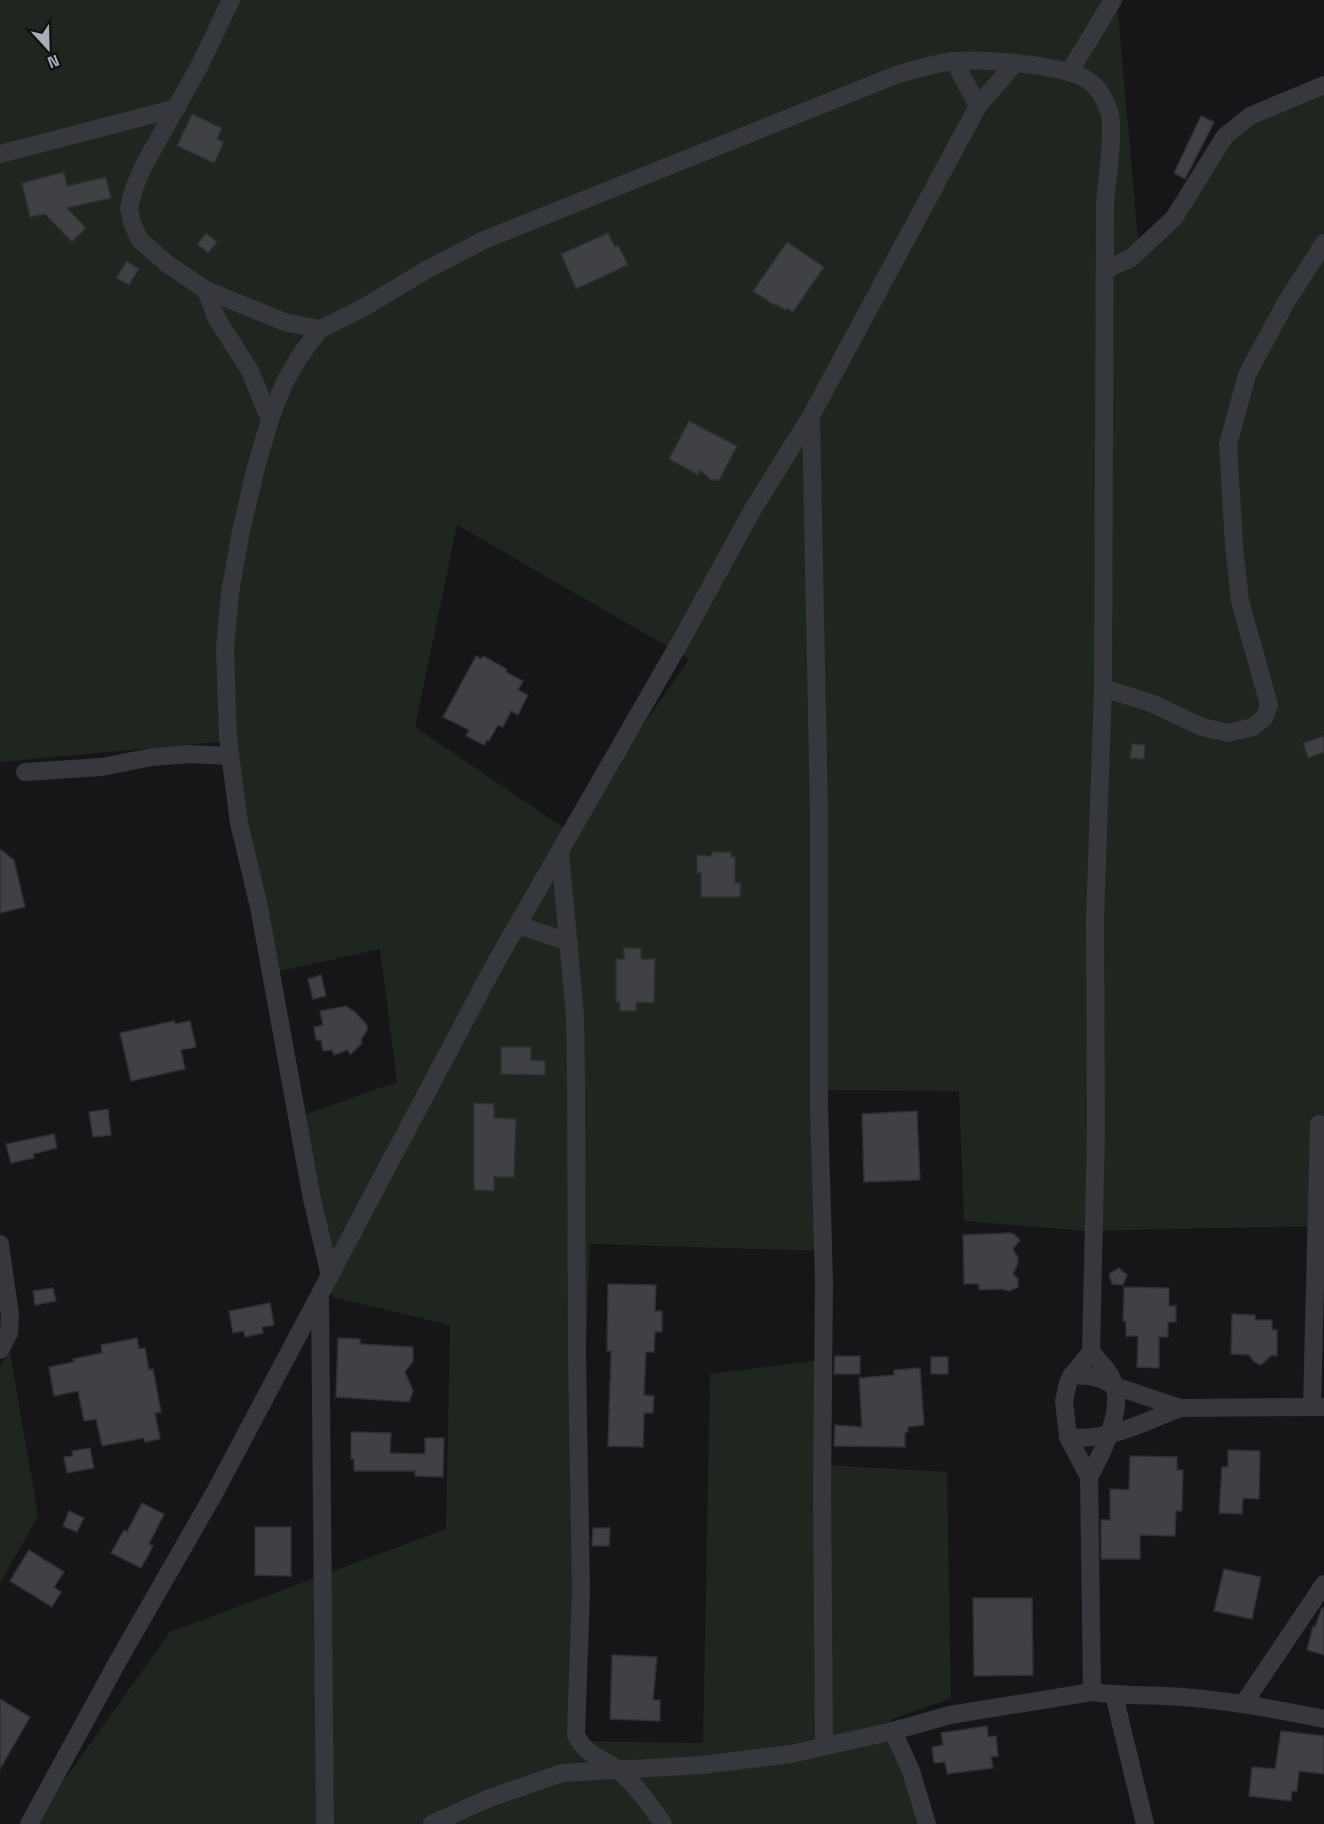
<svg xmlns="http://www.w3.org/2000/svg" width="1324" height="1824" viewBox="0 0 1324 1824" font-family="'Space Grotesk',sans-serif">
<rect width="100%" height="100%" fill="#161618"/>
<g fill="#1e261f" fill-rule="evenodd">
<path d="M0,0H1119L1117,1L1138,240L1195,187L1227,134L1324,78V1226L1083,1231L964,1221L959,1091L823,1090L826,1251L590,1244L571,1741L703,1743L710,1374L828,1359L829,1465L947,1472L951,1698L890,1720L918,1824H33L170,1632L446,1529L450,1325L332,1297L303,1115L397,1082L380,949L272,973L228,741L0,762ZM457,525L689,659L570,832L415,727Z"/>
<path d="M10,1351L38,1516L0,1583V1366Z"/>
</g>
<g fill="#404145" stroke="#303034" stroke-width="1.5">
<path d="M192,114L222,128L217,139L224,142L214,163L177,146Z"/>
<path d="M1201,116L1214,122L1185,179L1174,173Z"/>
<path d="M64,172L67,186L106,177L111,198L67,208L86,228L72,242L45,214L30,217L22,183Z"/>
<path d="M206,233L217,242L208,253L197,244Z"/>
<path d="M608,233L615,247L618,245L628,265L576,289L561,254Z"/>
<path d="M787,242L824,267L793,312L787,308L785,310L775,304L774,305L753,291Z"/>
<path d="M127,261L139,269L129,285L116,278Z"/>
<path d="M689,421L737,446L719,480H711L700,470L698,475L669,459Z"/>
<path d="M476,656L481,659L483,656L507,669L506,672L523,681L518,690L528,695L518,715L511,711L503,727L498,725L489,741L487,740L484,745L466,736L469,730L443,717Z"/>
<path d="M1324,736V752L1308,758L1303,743Z"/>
<path d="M1132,744L1145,745L1144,759L1130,758Z"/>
<path d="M0,849L14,860L25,907L0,913Z"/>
<path d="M712,852H731V857H735V883H741L740,897H701V873H697V855L712,856Z"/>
<path d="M624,948H641V959H655L654,1003L636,1002V1011H620V1002H616V959H624Z"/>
<path d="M321,975L326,996L313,999L308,979Z"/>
<path d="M346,1006L355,1012L367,1025V1030L361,1040L362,1043L350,1055L348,1050L334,1055L332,1050L323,1051L321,1040H316L314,1027L323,1025L320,1011Z"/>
<path d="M174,1021L175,1024L190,1021L196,1047L181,1050L185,1069L131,1081L120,1033Z"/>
<path d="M501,1047H531V1060L545,1061V1075L501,1074Z"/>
<path d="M474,1103L494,1104V1118L516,1119L514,1177H494V1191L474,1190Z"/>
<path d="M108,1109L111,1135L93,1137L89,1112Z"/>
<path d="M917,1111L920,1180L864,1182L862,1114Z"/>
<path d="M54,1134L57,1148L33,1154L34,1158L11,1163L6,1144Z"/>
<path d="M1011,1233L1015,1235L1020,1240L1013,1249L1018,1258V1263L1013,1274L1018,1279V1287L1010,1291L1001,1289L979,1290V1284H964L963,1235Z"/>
<path d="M1119,1268L1127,1275L1123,1285L1112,1284L1109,1274Z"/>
<path d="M608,1284L656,1285L655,1311H662V1332H655L654,1352H646L644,1395L654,1396L653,1413H644L643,1447L608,1446L611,1351H607Z"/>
<path d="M1124,1287L1169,1288V1306H1176V1322H1168V1337H1159V1368L1137,1367L1138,1336H1126V1322L1123,1321Z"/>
<path d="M53,1288L56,1301L35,1305L33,1291Z"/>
<path d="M270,1303L274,1325L262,1327L263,1333L245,1337L244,1331L233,1333L229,1311Z"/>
<path d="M1232,1314L1255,1315V1320H1272V1330H1277V1356L1272,1355L1261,1365L1254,1362L1249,1355L1231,1354Z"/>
<path d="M137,1338L139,1349L145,1348L149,1370L153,1369L161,1412L155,1413L160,1439L145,1442L144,1438L102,1446L96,1419L84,1421L78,1391L54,1396L49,1367L74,1362L73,1359L102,1353L101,1345Z"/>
<path d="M338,1338L360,1339V1344L413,1347V1361L405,1372L413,1391L409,1402L336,1397Z"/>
<path d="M835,1356H860V1374H834Z"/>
<rect x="931" y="1357" width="17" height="17"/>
<path d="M920,1368L924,1425L908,1427V1432L905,1433V1447L834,1446L835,1425L862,1427L859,1378L894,1375V1370Z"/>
<path d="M351,1432L391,1433L390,1453L425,1454V1438H444L443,1477L415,1476V1471H354V1459H351Z"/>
<path d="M90,1448L94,1468L67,1473L64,1457L73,1456L72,1451Z"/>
<path d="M1228,1450L1260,1451L1259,1499L1243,1498L1242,1514L1219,1513L1222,1467H1228Z"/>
<path d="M1130,1456L1177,1457V1470H1183L1182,1511H1176L1175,1536L1140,1535V1559H1101V1520H1110V1489L1129,1490Z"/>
<path d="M142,1503L164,1514L149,1544L153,1546L141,1568L111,1553L124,1530L127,1532Z"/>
<path d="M69,1511L84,1518L77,1532L63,1526Z"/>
<path d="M255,1527H291V1576L255,1575Z"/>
<path d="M593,1528H610L609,1546H592Z"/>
<path d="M29,1550L64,1572L54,1587L61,1592L52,1607L10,1581Z"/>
<path d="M1224,1569L1261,1577L1252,1619L1214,1611Z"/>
<path d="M973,1598H1032L1033,1675L974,1676Z"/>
<path d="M1322,1608H1324V1655L1307,1650L1313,1626L1315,1627Z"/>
<path d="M612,1655L657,1657L653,1700H660V1721L610,1719Z"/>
<path d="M0,1699L30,1717L0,1769Z"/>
<path d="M987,1726L988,1737L996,1736L998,1756L991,1757L993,1768L947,1774L945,1762L934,1763L932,1747L943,1745L941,1733Z"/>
<path d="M1281,1731L1324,1736V1774L1299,1771L1297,1791H1292L1291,1801L1249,1796L1252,1767L1275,1769Z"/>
</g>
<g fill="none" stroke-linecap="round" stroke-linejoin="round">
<g stroke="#37383d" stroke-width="18">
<path d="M231,0L200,65L144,165L134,188L129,208L132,223L140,240L166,263L206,290L287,323L321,329L363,308L428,269L484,240L896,75C915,70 935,63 954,61C984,59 1065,64 1089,81C1099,88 1105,100 1109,111C1115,129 1107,180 1105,202L1103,688L1095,919L1096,1132L1091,1352L1072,1375L1068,1383L1064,1401L1068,1437L1089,1477L1092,1692"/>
<path d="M954,61L978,106"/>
<path d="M1070,71L1113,0"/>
<path d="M0,154L177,108"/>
<path d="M1105,270L1131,258L1174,218L1225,136L1250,116L1324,85"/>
<path d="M206,290L217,319L250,371L270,420L256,467L241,531L230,593L225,648L228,738L239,823L259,907L312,1199L330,1276"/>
<path d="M811,418L819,812V1108L824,1282L822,1488L824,1745"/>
<path d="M270,420C282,384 296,357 321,329"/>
<path d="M1103,688L1151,703L1202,727L1228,733L1253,727L1264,718L1269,705L1240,601L1234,545L1228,444L1247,375L1285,304L1324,243"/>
<path d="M25,772L102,767L152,757L189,754L229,756"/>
<path d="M560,853L575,1015L576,1078L577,1359L581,1591L576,1735C587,1757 600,1756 618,1770C637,1786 649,1804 663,1824"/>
<path d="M518,925L569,942"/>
<path d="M0,1244L10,1315L9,1333L0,1350"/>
<path d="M320,1297L325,1824"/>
<path d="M1072,1375L1089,1376L1101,1379L1115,1386L1180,1408L1322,1407"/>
<path d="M1312,1407L1319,1124"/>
<path d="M1068,1437C1108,1442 1144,1422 1180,1408"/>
<path d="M1089,1477C1103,1451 1121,1417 1115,1387C1112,1374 1100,1362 1091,1352"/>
<path d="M1114,1695L1145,1824"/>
<path d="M1244,1703L1324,1584"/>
<path d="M893,1731L911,1771L927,1824"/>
<path d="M29,1824L118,1661L215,1492L496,962L683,637L753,509L811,416L978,106L1015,63"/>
<path d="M432,1824L487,1799L562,1773L702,1765L791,1754L893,1731L950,1715L1092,1692C1122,1696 1153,1695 1183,1697C1231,1701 1277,1709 1324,1719"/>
</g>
</g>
<g transform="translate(48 48) rotate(158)" stroke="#111113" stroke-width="4.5" paint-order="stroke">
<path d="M0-4.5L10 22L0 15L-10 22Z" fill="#a8adb8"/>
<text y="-9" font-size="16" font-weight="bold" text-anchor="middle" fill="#a8adb8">N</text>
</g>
</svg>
